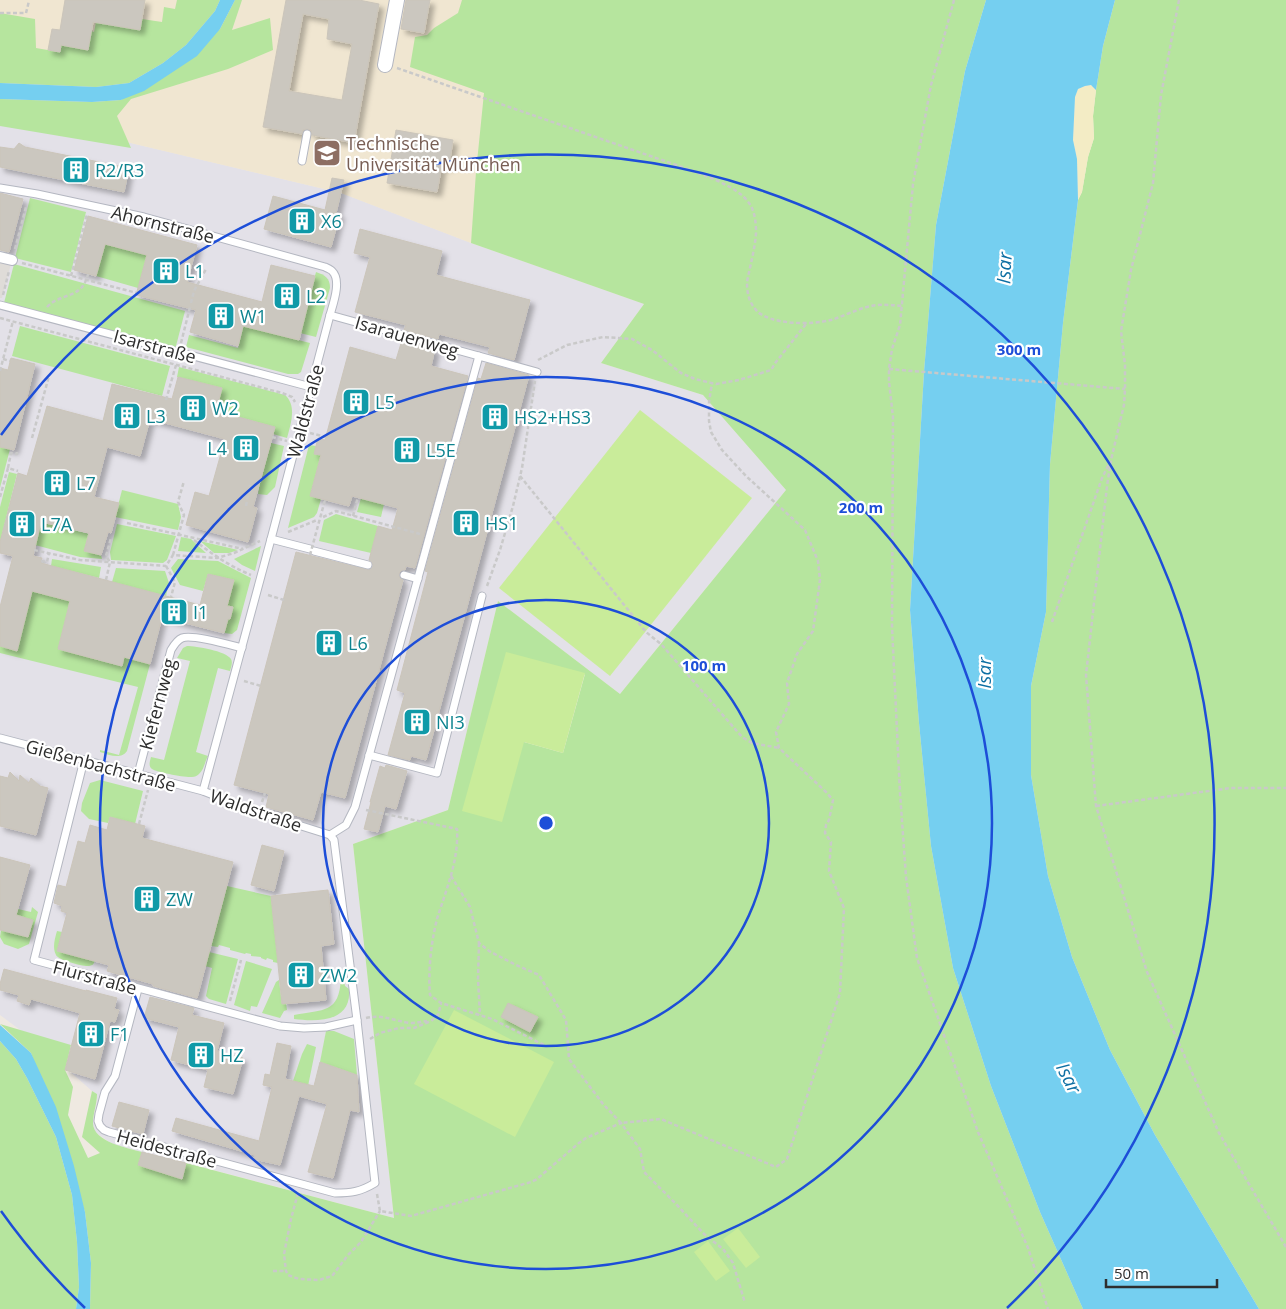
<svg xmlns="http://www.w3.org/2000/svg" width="1286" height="1309" viewBox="0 0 1286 1309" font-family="'Open Sans',sans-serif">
<defs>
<filter id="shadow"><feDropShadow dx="4.5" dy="4.5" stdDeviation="2.5" flood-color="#0004"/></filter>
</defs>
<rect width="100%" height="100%" fill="#efe9e1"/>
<path fill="#e3e1e8" d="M0,112L341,193L471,243L644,304L601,363L703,395L786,490L620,694L498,601L448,810L353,844L394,1218L187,1163L182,1179L138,1165L141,1152L112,1144L95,1132L92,1124L97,1100V1094L92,1091L35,1041L0,1015Z"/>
<path fill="#f0e6d1" d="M0,0H495L492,88L471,243L341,193L0,112Z"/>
<g fill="#b6e59e" fill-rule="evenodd">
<path d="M177,0H220L215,11L186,45L163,63L129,83L96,87L0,83V13L35,19L36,48L59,52L61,45L88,50L91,31L94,32L96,22L142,19L162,22L164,7L175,9Z"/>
<path d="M235,0H242L232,30L270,18L273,50L228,69L131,99L117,116L131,148L0,126V99L92,102L121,100L220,29Z"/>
<path d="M462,0H986L965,71L936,225L924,372L910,610L919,723L931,846L953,968L991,1086L1040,1212L1083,1309H90L91,1263L85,1212L31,1053L0,1024L71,1045L65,1070L73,1087L68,1115L88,1158L100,1153L82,1137L92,1091L97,1094C97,1104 93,1113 93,1123C93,1142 128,1148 142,1152L138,1165L182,1178L186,1163L394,1218L353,844L448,810L498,601L620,694L786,490L703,395L601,363L644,304L471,243L476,172L484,93L410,67L415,37L427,35L434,28L458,13ZM585,674L563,753L524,742Z"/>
<path d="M1115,0H1286V1309H1259L1155,1135L1110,1050L1072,957L1048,876L1031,775V686L1046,612L1050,464L1063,323L1078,200L1082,192L1088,157L1094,138L1093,116L1096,90L1103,46Z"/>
<path d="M30,198L86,212L71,272L15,258Z"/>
<path d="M105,244L147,255L138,288L96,276Z"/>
<path d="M14,264L185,311L176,346L174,348L4,303Z"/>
<path d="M316,272C325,275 330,278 330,288L316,337L300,333Z"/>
<path d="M20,326L170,366L162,396L12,356Z"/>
<path d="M243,326L310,343L301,372L298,374H288L186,347L189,335L238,348Z"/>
<path d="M179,367L285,395C297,406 291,423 287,438L273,434L275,427L216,411L222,388L177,377Z"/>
<path d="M271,443L284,446L275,487L267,495L258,494L259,487Z"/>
<path d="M309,445L316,446L314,454L321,455L310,496L321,499L317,513L314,517L288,528Z"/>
<path d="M0,447L10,449L0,488Z"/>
<path d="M9,472L17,474L0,542V507Z"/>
<path d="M122,490L178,504L181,517L178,530L115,517Z"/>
<path d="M361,498L384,504L381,517L357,512Z"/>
<path d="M336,514L378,526L371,553L319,541L324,520Z"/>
<path d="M41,522L106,538L104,544L87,540L84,551L101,555L102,559L80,557L35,545Z"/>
<path d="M117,524L176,536L167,560L163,563L111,560L110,552Z"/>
<path d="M181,537L191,539L206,553L178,551Z"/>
<path d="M200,541L238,550L229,553H214Z"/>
<path d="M261,546L255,571L242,565L234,559Z"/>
<path d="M52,559L101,567L99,578L51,566Z"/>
<path d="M178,559L218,561L251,578L237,630L232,634L224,633L226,627L222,625L224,618L230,619L233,608L227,606L234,580L208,574L203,591L180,585L171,568Z"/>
<path d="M116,568L165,571L169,583L166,596L112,582Z"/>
<path d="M32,591L70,601L58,649L121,666L124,657L150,664L127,751C121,760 109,755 100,752V750L119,755L138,687L0,653V646L17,650Z"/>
<path d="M187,646C196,646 226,651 231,659C233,663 231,667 230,671L218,668L196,752L208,756C205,761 204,770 199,774C197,776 195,777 192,777C186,778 156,772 152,769C148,766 150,761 151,757L164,760L190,661L177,658L183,648Z"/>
<path d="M100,780L143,791L135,824L110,817L108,823L89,819L81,811L82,803L90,783Z"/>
<path d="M227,886L271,896L278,963L273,962V960L267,958L266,960L261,958V957L251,956V954L246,953L245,954L230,950V948L219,945L218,947L211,946Z"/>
<path d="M32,907L38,912L29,944L18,949L4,944L0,937L1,930L12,932L18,909L31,912Z"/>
<path d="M57,931L62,932L57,951L95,961C93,965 93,965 89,966C84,967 58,960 56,955C52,948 55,938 57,931Z"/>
<path d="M209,952L238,959L226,1004L209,999L206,996L212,968L205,966Z"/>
<path d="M246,961L272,969L257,1007L251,1006L250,1011L234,1005Z"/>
<path d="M343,977L345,986L349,989C352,1022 318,1022 294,1019V1015C324,1009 339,1014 341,978Z"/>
<path d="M279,980L282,1004L286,1003L287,1010L284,1011L280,1018L262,1013L276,982Z"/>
<path d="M326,1031H334L354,1039L357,1075L320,1062Z"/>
<path d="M0,1041L16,1059L27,1078L56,1137L72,1195L77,1242L79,1287L76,1309H0Z"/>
<path d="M307,1044L316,1047L308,1086L293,1081L302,1054Z"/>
</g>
<path fill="#f3ecc5" d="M1091,85L1096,90L1093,116L1094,138L1088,157L1082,192L1078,200L1077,159L1073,140L1075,97L1078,89L1085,86Z"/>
<g fill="#c9ec9a">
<path d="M640,410L752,498L610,676L499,588Z"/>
<path d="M506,652L585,673L563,753L524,742L502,822L462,811Z"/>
<path d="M454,1010L554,1062L515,1137L414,1084Z"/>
<path d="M738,1228L760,1257L746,1268L723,1239Z"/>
<path d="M708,1241L730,1271L716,1281L694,1252Z"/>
</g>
<path fill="#dfdcd8" d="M0,257L12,260L2,298H0Z"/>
<g fill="#75cff0">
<path d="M220,0H235L220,29L197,56L144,91L121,100L92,102L0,99V83L96,87L129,83L163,63L186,45L215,11Z"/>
<path d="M986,0H1115L1103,46L1096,90L1091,85L1085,86L1078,89L1075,97L1073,140L1077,159L1078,200L1063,323L1050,464L1046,612L1031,686V775L1048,876L1072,957L1110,1050L1155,1135L1259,1309H1083L1040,1212L991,1086L953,968L931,846L919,723L910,610L924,372L936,225L965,71Z"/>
<path d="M0,1025L31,1053L56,1107L74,1166L85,1212L91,1263L90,1309H76L79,1287L77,1242L72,1195L56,1137L27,1078L16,1059L0,1041Z"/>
</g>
<g fill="#cbc7bf" stroke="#cbc5ba" fill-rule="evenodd" filter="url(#shadow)">
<path d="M65,0H145L140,30L93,22L88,50L61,45L60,52L48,50L52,29L60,30Z"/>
<path d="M286,0H359L379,4L354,143L312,135L311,130L307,129L303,130L302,134L263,127ZM303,14L329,19L327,39L352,44L342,100L289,91Z"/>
<path d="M406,0H430L424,33L401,29Z"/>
<path d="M396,130L453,140L449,166L442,165L437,192L387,183Z"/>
<path d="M19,143L25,147L129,168L124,192L0,167V147L14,149Z"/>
<path d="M332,178L344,180L336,213L340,214L331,247L264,229L273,196L325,210Z"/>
<path d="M0,193L23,199L9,252L0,250Z"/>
<path d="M88,216L197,245L187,282L262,302L271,265L315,276L299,340L243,326L238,346L190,332L196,310L136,295L147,255L105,244L96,276L74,270Z"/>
<path d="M360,229L442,251L436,275L530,300L514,360L488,353L490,347L439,334L438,339L404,330L406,325L355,312L370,257L354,253Z"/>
<path d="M402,340L435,349L431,366L468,376L415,568L406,566L405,570H402L399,573V577L403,580L345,798L321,792L313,820L266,807L269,794L234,785L296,552L369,570L372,568L373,566L372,562L369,560L378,526L392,530L398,508L352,496L349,506L310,496L321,455L314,454L318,438L325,440L350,347L396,360Z"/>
<path d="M11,358L35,364L14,450L0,447V368L8,370Z"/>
<path d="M486,363L529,375L426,760L411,756L410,760L388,755L405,693L397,690L428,572L425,571L478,378L481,379Z"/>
<path d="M178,377L222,388L216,411L275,427L253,507L257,508L248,542L186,525L195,492L209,496L225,439L150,419L140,456L107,447L94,497L119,503L111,533L108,532L101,555L84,551L89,533L41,522L33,556L42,558L41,563L200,605L208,574L234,580L227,606L233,607L230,619H228L224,633L162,617L150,664L124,657L122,666L58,649L70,601L32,591L17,651L0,646V607L13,556L0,553V542L18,473L27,476L47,406L103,421L112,384L172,399Z"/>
<path d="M386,765L407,771L396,809L385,806L378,832L364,829L371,802H370L380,766L385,768Z"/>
<path d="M10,772L19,781L20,775L29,783L31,778L40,786L48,788L36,835L0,826V776L8,778Z"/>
<path d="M110,817L145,826L142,838L233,862L197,998L153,986V984L107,971L109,965L57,951L67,913L61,911L62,906L54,903L58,885L66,887L78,841L85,843L90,825L107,830Z"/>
<path d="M262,845L284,851L274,891L251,885Z"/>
<path d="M0,857L30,865L16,915L33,920L28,937L0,930Z"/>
<path d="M328,890L334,944L321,946L326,1000L282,1004L271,896Z"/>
<path d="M4,969L86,991V990L117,998L114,1009L119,1010L115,1022L110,1021L95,1079L65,1070L80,1013L31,999L29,1005L17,1001L19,995L0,990V984Z"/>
<path d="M150,997L194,1008L192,1015L224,1023L217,1051L243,1058L233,1094L204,1087L208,1070L171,1060L179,1027L144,1018Z"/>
<path d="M508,1003L538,1017L530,1032L501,1017Z"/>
<path d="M277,1043L291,1046L285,1079L314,1086L320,1062L357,1075L359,1112L350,1110L333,1178L308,1172L327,1104L299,1096L280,1165L254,1159L255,1155L172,1131L176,1118L259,1141L272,1087L263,1085L265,1074L270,1075Z"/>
<path d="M119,1102L149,1110L143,1134L112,1126Z"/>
<path d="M142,1152L186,1163L182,1179L138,1165Z"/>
</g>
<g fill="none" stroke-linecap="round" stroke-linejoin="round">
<defs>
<g id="service">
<path d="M302,161L307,134"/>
<path d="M0,188L37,194L144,217L325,267C325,267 332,270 332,271C342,280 333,304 330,315L537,372"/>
<path d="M0,305L311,387"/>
<path d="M271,539L310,549"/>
<path d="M314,551L368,565"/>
<path d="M404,575L418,579"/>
<path d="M0,738L203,791L254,811L330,835L334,840L357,1020L375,1183C360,1192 351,1193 335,1193L109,1132L104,1130L100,1126L98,1121L99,1114L105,1092L115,1076L138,989"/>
<path d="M369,755L437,773L482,596"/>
<path d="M84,760L34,960L280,1026L304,1028L326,1027L357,1020"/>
<path d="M138,774L171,650C174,645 177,640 182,638C192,634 230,645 242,648"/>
<path d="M203,791L271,539L330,315"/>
<path d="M330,835L346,825L355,807L479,356"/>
</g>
<path id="pedestrian" d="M0,257L12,260"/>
<path id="minor" d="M385,65L397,0"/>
</defs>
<use href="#service" stroke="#b4b7c1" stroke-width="9"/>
<use href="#pedestrian" stroke="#b4b7c1" stroke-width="12"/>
<use href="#minor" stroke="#b4b7c1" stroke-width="16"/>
<g stroke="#c9c9c9" stroke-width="2.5" stroke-dasharray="4 2.5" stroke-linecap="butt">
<path d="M954,0L931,85L913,184L900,325L892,349L889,369V382L893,417L892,627L900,793L906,877L917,958L978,1132L1028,1248L1048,1309"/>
<path d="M1179,0L1161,95L1153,183L1131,270L1121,331L1125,365V389L1124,405L1111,460L1107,486L1086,675L1096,806L1147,972L1219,1133L1286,1247"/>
<path d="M0,13H26L29,1"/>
<path d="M397,68L682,167C701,174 738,186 749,203C755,211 756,223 756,233C755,249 750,266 747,282C747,293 749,303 757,311C771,325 812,325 831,320C844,316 857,309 871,306C881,304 891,305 902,306"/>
<path d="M15,249L26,207"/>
<path d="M22,263L137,293"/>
<path d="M71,276L87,214"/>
<path d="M3,295L9,271"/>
<path d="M191,303L194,291L206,269"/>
<path d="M47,307C61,292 82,300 88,274"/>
<path d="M0,318L282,393L292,397L295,402"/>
<path d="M181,343L190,307"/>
<path d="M3,359L10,361"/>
<path d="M538,360L567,345L603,337L632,339L652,350L681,373L695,379L716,384L739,380L771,370L776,362L806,324"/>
<path d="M889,369L1125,389"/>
<path d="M0,371L13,321"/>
<path d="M166,400L176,365"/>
<path d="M310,433L326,437"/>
<path d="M272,437L287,441"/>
<path d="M32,438L49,376"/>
<path d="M8,468L11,453L17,454V451"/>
<path d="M520,476L646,632L661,644L742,737L752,743L779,748"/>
<path d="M0,497L8,468L18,471"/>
<path d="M246,506L250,485"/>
<path d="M353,516L358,497"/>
<path d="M323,517L336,511L420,534"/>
<path d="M127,523L243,549"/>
<path d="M288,532L317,520"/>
<path d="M194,540C212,554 229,566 251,575"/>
<path d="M34,550L80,560L166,566L173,555L217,558L234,553L260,541"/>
<path d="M173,555L184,515L178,502L184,481"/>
<path d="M41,561L47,562L49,553"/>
<path d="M166,566L175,582L171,597"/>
<path d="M106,580L110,562L106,556L111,538"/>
<path d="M487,586L500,550L513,506L522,468L535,381"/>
<path d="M268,595L284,600"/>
<path d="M162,617L168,627"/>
<path d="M1052,622L1102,478L1109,464"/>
<path d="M244,681L261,686"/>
<path d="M262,802L265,793"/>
<path d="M1096,806L1231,788H1286"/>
<path d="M366,810L457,829C459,860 446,890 437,919C431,943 428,970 430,995L441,1003L492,1019L544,1045"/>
<path d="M139,824L148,790"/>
<path d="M451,876L470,907L479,943L489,951L516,965L539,975L566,1020L569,1059L603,1104L621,1123L661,1119L776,1167L787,1159L840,993L844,908L829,871L831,842L825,833L826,825L829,820L833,800L826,792L779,748L776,732L789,704L787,683L797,654L813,631L820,580L818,561L805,530L746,476L722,450L711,432L709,421V402L712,383"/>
<path d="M479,943L478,979L480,1015"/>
<path d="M230,1001L241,960"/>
<path d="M366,1018C383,1014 394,1021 410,1023C416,1023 421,1022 427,1021"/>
<path d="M370,1039L380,1033L399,1028H414L431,1021L438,1015L441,1004"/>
<path d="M298,1193L291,1219L284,1254L286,1271L288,1275L299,1279L319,1280L332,1276L348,1255L361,1242L380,1211"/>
<path d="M377,1194L380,1211L411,1216L531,1182L537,1179L579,1143L586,1138L621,1123L640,1149L644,1172L675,1203L704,1234L723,1249L733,1263L745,1303"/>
<path d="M273,1271H286"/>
</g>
<use href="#service" stroke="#fff" stroke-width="7"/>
<use href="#pedestrian" stroke="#fff" stroke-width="10"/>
<use href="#minor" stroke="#fff" stroke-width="14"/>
<path stroke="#c9c9c9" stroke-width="2.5" stroke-dasharray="4 2.5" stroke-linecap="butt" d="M310,555L325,500"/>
</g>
<g fill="none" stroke="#1d4ed8" stroke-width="2.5">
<circle cx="546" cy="823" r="223"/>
<circle cx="546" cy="823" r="446"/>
<path d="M85 1308A669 669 0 0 1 1 1211M1 435A669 669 0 1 1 1007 1308"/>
</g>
<defs>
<symbol id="university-square" viewBox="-11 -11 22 22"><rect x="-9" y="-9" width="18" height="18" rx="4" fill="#8d6e63" stroke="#fff"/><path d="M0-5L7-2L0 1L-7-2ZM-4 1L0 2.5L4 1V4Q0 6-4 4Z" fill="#fff"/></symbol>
<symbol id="building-square" viewBox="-11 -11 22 22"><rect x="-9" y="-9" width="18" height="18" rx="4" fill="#0f9aa8" stroke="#fff"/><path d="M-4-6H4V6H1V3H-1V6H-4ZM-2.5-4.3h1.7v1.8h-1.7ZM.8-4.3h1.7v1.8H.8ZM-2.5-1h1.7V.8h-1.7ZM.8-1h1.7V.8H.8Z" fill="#fff"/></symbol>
</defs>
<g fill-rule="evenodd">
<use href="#university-square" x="311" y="137" width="32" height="32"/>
<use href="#building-square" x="60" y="154" width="32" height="32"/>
<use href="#building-square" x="286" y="205" width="32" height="32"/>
<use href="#building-square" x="150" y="255" width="32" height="32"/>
<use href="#building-square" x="271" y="280" width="32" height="32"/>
<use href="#building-square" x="205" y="300" width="32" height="32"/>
<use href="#building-square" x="340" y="386" width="32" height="32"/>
<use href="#building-square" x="177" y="392" width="32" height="32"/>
<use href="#building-square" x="111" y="400" width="32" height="32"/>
<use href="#building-square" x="479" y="401" width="32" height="32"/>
<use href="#building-square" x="230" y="432" width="32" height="32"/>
<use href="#building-square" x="391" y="434" width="32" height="32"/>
<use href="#building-square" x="41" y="467" width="32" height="32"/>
<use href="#building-square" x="450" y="507" width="32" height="32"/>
<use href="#building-square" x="6" y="508" width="32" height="32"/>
<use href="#building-square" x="158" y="596" width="32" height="32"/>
<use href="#building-square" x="313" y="627" width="32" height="32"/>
<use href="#building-square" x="401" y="706" width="32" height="32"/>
<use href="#building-square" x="131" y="883" width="32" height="32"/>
<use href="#building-square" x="285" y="959" width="32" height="32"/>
<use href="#building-square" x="75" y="1018" width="32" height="32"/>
<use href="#building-square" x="185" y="1039" width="32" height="32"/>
</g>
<g text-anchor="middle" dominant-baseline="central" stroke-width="4.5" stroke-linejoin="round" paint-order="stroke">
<g font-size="18" fill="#785e54" stroke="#fff" text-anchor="start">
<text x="346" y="143">Technische<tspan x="346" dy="21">Universität München</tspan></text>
</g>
<g font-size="18" fill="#0d838f" stroke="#fff" text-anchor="start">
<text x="95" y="170">R2/R3</text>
<text x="321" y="221">X6</text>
<text x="185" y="271">L1</text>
<text x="306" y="296">L2</text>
<text x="240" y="316">W1</text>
<text x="375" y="402">L5</text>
<text x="212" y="408">W2</text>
<text x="146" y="416">L3</text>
<text x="514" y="417">HS2+HS3</text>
<text x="227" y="448" text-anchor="end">L4</text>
<text x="426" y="450">L5E</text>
<text x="76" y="483">L7</text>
<text x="485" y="523">HS1</text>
<text x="41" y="524">L7A</text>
<text x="193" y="612">I1</text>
<text x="348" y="643">L6</text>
<text x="436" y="722">NI3</text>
<text x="166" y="899">ZW</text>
<text x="320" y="975">ZW2</text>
<text x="110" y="1034">F1</text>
<text x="220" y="1055">HZ</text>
</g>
<g font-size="18" fill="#2e2e2e" stroke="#fff">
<text transform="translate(163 224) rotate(14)">Ahornstraße</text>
<text transform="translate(407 336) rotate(16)">Isarauenweg</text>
<text transform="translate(155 346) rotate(15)">Isarstraße</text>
<text transform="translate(305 411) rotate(-75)">Waldstraße</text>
<text transform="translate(157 704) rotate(-75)">Kiefernweg</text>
<text transform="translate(101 765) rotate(15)">Gießenbachstraße</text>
<text transform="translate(256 810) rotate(19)">Waldstraße</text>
<text transform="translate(95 977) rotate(15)">Flurstraße</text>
<text transform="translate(167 1148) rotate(15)">Heidestraße</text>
</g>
<g font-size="19" font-style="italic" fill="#0d6fa3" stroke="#fff">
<text transform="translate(1004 268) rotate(-87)">Isar</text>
<text transform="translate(984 673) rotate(-90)">Isar</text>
<text transform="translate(1069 1078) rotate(63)">Isar</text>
</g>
</g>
<circle cx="546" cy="823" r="8" fill="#1d4ed8" stroke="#fff" stroke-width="2.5"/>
<g font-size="15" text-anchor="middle" font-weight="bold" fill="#1d4ed8" stroke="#fff" stroke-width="4.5" stroke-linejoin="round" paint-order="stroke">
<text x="1019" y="355">300 m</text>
<text x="861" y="513">200 m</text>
<text x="704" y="671">100 m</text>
</g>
<path d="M1106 1279v8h111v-8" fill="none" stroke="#2e2e2e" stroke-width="2.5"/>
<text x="1114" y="1279" font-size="15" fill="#2e2e2e" stroke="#ffffff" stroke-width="4" paint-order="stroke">50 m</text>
</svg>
